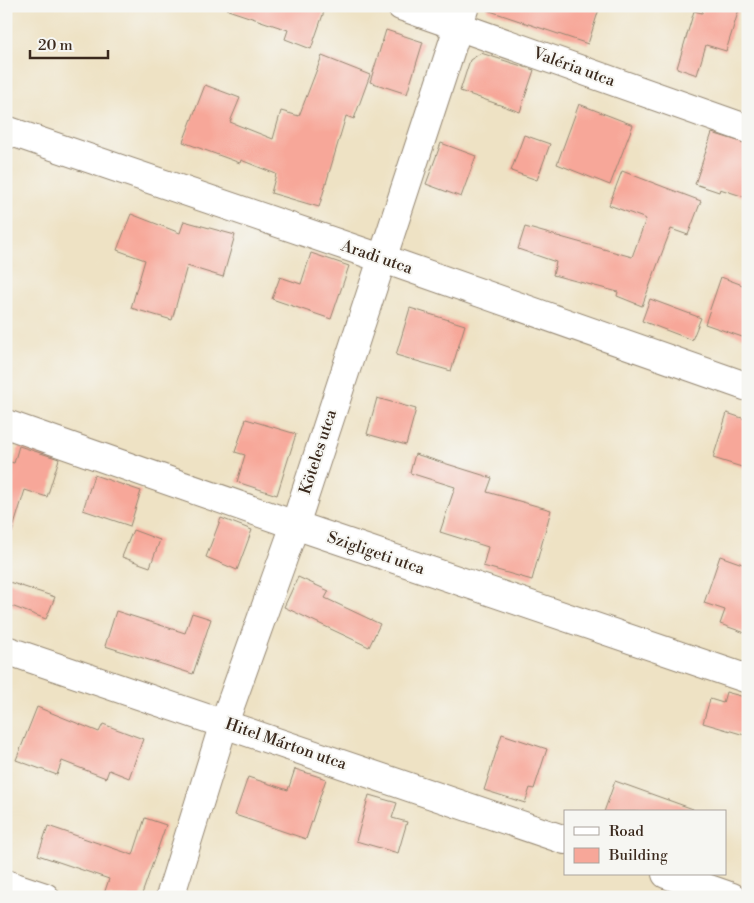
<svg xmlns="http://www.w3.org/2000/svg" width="754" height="903" viewBox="0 0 754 903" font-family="'Libre Bodoni',serif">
<rect width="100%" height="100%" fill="#f6f6f2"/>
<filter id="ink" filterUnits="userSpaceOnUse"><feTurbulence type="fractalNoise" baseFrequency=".02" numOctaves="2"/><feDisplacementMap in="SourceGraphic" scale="10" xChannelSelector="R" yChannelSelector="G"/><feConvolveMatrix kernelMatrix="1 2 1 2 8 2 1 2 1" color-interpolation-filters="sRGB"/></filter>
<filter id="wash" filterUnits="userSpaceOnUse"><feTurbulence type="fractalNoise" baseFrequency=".0096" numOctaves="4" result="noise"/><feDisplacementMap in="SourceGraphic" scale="20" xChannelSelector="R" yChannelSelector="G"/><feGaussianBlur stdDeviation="1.12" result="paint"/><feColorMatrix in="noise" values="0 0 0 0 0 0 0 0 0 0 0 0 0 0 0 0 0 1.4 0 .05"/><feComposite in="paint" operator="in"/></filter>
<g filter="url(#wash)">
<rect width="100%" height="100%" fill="#eee2c4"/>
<g id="blocks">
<g fill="#f7a799">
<path d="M228,6H326L311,49L285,39L288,30L228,10Z"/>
<path d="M487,6H600L588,44L487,10Z"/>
<path d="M704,6H740L726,51L706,45L697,75L677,68L694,11L702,13Z"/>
<path d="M386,30L423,42L407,94L370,82Z"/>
<path d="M481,53L534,70L520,112L460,91L470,60Z"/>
<path d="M322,56L370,75L354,119L346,116L319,207L271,193L276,174L241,160L240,163L183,142L205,85L240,98L230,122L273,139L281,111L299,116Z"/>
<path d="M579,104L633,125L610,185L557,164Z"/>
<path d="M712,133L748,144V198L720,189L719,192L695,184Z"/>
<path d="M524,135L550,144L537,180L511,171Z"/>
<path d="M441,143L476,156L461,197L426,184Z"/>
<path d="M622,171L701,201L688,235L671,229L642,306L617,296L618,292L553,275L556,262L518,249L525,227L632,257L646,219L609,205Z"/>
<path d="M131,214L180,233L184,221L235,235L223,277L187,266L172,320L131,308L145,260L117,250Z"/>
<path d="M311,253L349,266L331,319L272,299L280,277L301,284Z"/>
<path d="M721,277L748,287V339L705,324Z"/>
<path d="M650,299L701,318L692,340L642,321Z"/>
<path d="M410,308L465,325L451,371L396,355Z"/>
<path d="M377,398L416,409L406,445L367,434Z"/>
<path d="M727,413L748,420V469L713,458Z"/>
<path d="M246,419L296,434L277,495L237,482L245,455L235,452Z"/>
<path d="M19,446L59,459L47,497L25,490L11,535L6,534V461L14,463Z"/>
<path d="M415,454L492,478L487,492L551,510L532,580L483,566L488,547L440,532L455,487L410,473Z"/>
<path d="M94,475L141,491L130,526L83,510Z"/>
<path d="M221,518L252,530L237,570L206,557Z"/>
<path d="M133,530L160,540L150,567L122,557Z"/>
<path d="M720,556L748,566V634L720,624L725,610L704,603Z"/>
<path d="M298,577L329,591L325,598L380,624L369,647L284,607Z"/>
<path d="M6,581L55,597L46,619L6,604Z"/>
<path d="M116,611L185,633L192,613L211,619L193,674L105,646Z"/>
<path d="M726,692L748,698V736L703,723L710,699L723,703Z"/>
<path d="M37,707L99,732L103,724L143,739L129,778L109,770L106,778L62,761L57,775L16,760Z"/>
<path d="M502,734L547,749L534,789L530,788L525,803L484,790Z"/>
<path d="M295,769L326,779L306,839L235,815L248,777L288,790Z"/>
<path d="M615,781L693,809V812H604Z"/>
<path d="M369,795L397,803L392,818L407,822L398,853L356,841Z"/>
<path d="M145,818L166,825L141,897H103L109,879L38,855L48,826L133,855Z"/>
</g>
</g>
</g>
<g filter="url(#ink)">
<use href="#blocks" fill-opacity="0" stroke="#948671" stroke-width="1"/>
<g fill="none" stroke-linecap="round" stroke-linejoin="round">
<defs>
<g id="minor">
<path d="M401,6L748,129"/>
<path d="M6,130L381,258L748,387"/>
<path d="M6,424L295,525L748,679"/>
<path d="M6,650L565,840"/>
<path d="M666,874L732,897"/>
<path d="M6,884L45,897"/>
<path d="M170,897L224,723L295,525L465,6"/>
</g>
</defs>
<use href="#minor" stroke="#948671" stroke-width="30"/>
<use href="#minor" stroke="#fff" stroke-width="28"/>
</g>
</g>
<g text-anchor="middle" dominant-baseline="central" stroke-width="4" stroke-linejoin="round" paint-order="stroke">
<g font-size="16" fill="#3b2a1e" stroke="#f6f6f2">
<text transform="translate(574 67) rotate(20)">Valéria utca</text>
<text transform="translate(377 257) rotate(19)">Aradi utca</text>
<text transform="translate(318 452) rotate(-72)">Köteles utca</text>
<text transform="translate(376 553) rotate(19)">Szigligeti utca</text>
<text transform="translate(286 744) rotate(19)">Hitel Márton utca</text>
</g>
</g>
<rect width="754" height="903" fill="none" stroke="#f6f6f2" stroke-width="25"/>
<rect x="564" y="810" width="162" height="65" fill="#f6f6f2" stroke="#aba49d"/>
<rect x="574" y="827" width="25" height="8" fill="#ffffff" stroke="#aba49d"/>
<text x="609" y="836" font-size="15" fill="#3b2a1e">Road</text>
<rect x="574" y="848" width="25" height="15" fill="#f7a799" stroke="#aba49d"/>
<text x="609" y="860" font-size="15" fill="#3b2a1e">Building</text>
<path d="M30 50v8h78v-8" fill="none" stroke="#3b2a1e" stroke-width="2.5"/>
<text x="38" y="50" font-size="15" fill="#3b2a1e" stroke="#f6f6f2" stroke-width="4" paint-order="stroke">20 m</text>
</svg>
